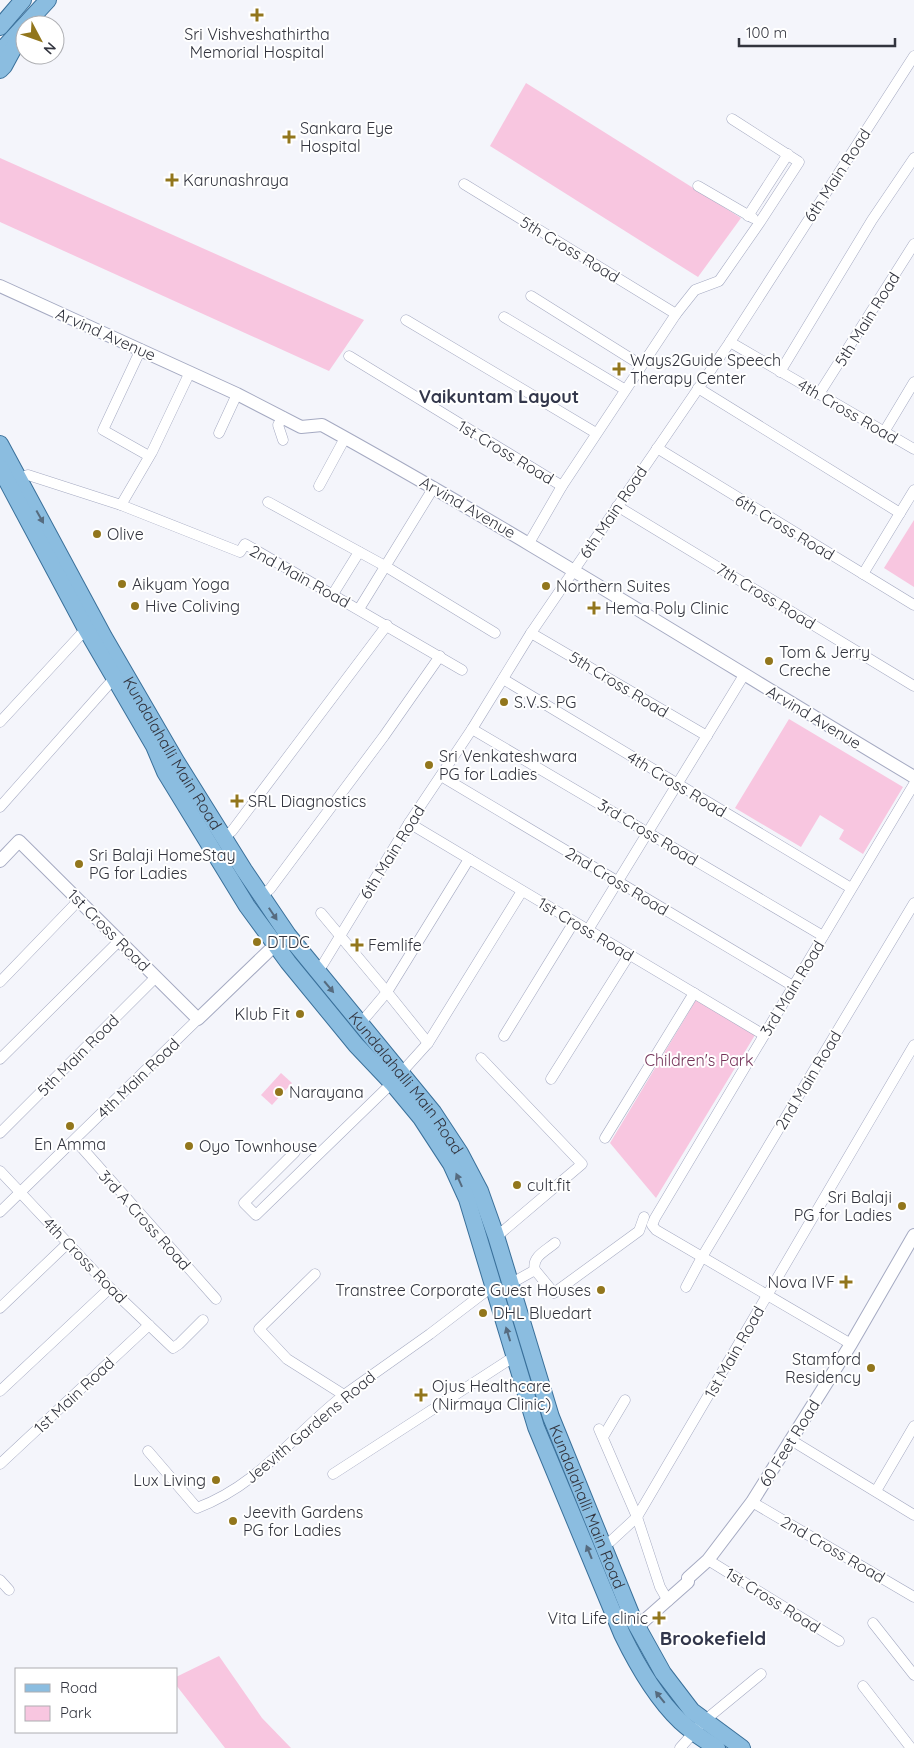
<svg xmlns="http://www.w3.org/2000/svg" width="914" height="1748" viewBox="0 0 914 1748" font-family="Quicksand,sans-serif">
<rect width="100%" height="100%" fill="#f4f5fb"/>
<g fill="#f8c6e0">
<path d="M526,83L741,218L698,277L490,146Z"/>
<path d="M0,158L364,320L329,371L0,222Z"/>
<path d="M914,520V587L884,568Z"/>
<path d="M789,719L903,787L863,854L839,839L844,830L820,815L801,847L735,808Z"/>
<path d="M696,1000L755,1035L656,1198L610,1143Z"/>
<path d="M281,1073L292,1083L272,1105L261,1095Z"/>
<path d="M219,1656L262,1718L291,1748H225L176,1685V1677Z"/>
</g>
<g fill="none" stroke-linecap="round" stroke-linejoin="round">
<defs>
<g id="minor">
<path d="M464,184L676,314"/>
<path d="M698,186L753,218"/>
<path d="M748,216L788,154"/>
<path d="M531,296L641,365"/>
<path d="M504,317L624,389"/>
<path d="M406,320L596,433"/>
<path d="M730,342L914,449"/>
<path d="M141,349L103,430L149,456"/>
<path d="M349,356L562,486"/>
<path d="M780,372L872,220L914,158"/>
<path d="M698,388L900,513"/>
<path d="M819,394L914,244"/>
<path d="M884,432L914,382"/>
<path d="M219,433L237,394"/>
<path d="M283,440L278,425L283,417"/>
<path d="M657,448L914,605"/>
<path d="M19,478L28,475L121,505L240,552L245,544L462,670"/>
<path d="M319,486L345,438"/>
<path d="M268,502L385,566L495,633"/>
<path d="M121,505L152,452L190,372"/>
<path d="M617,506L914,686"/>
<path d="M529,543L562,486L676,314L695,290L719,281L760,222L799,162L732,119"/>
<path d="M863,574L914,490"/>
<path d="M333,594L359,552"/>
<path d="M359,609L434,487"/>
<path d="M531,633L707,736"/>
<path d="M503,679L851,888"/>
<path d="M0,722L86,629"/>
<path d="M472,729L823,936"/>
<path d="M441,776L793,986"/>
<path d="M0,807L109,684L115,679"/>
<path d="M409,823L764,1035"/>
<path d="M224,837L232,831L387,625"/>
<path d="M261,896L270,889L384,736L440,656"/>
<path d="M321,913L387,992L428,1043"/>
<path d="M588,930L744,675"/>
<path d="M316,971L323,964L409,823L472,729L531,633L730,342L914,56"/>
<path d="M0,982L79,900"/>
<path d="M360,1024L387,992L469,859"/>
<path d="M504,1036L574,922"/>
<path d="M481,1058L582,1164L502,1232L496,1236"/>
<path d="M0,1059L119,941"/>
<path d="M551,1079L629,955"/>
<path d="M0,1133L156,977"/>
<path d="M605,1138L694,993"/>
<path d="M75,1140L216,1299"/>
<path d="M295,1152L244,1203L256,1215L392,1083L428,1043L522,891"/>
<path d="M0,1171L110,1288L173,1348L179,1344L203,1320"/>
<path d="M0,1212L198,1019"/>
<path d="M555,1243C547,1250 531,1257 535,1270L554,1293L639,1231L644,1217"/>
<path d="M315,1274L259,1329L287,1359L344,1395"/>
<path d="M510,1284L535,1270"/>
<path d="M686,1287L702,1257L914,903"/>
<path d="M0,1308L68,1243"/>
<path d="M851,1344L656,1230L652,1225L655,1218L914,784"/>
<path d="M0,1391L110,1288"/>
<path d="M599,1429L637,1517L660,1587L668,1601"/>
<path d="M603,1437L625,1400"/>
<path d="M791,1440L914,1515"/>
<path d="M148,1451L197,1508C259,1485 294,1434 344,1395L430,1334L485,1292L494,1288"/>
<path d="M0,1464L149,1325"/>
<path d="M333,1474L515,1356"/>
<path d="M876,1491L914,1426"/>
<path d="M752,1502L914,1597"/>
<path d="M603,1546L611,1541L637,1517L914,1045"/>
<path d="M708,1560L839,1641"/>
<path d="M0,1580L9,1590"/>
<path d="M873,1623L914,1675"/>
<path d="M863,1686L911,1748"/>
<path d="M680,1748L704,1721L761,1674"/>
</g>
<g id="tertiary">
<path d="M0,286L237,394L301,427L322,425C523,536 717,659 914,777"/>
<path d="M0,861L19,841L198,1019L275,945"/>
<path d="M637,1627L688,1582V1578L708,1560L752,1502L851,1344L914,1235"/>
</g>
<g id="primary">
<path d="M0,27L23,0"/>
<path d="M0,52L48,0"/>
<path d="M0,70L4,66L17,42"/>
<path id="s1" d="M0,444L104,637L176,761L244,870L288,935L433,1112L460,1153L480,1191L496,1236L551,1417L633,1619L663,1673L692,1711L742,1748"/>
<path d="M0,468L86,629L154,746L165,772L247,906L288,962L356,1045L392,1083L421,1118L451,1164L467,1199L536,1427L622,1634C637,1665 655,1697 680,1721C691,1731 704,1740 717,1748"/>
</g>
</defs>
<use href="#minor" stroke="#a5aac2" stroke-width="11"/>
<use href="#tertiary" stroke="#a5aac2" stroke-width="14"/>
<use href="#primary" stroke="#3a709a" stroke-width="18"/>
<use href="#minor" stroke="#fff" stroke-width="10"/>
<use href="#tertiary" stroke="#fff" stroke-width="12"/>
<use href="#primary" stroke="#8bbde0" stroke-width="16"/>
</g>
<defs><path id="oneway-solid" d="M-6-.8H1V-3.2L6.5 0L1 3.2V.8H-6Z" transform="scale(1.25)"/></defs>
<g fill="#566b7f">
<use href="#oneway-solid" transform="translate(40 517) rotate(61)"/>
<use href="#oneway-solid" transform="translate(273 914) rotate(56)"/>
<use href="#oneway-solid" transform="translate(329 987) rotate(50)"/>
<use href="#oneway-solid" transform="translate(459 1180) rotate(-114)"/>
<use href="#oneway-solid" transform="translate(508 1334) rotate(-107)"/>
<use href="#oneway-solid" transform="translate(589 1552) rotate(-112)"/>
<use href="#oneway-solid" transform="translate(660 1697) rotate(-129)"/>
</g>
<g fill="#92761c" stroke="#fff" stroke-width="2">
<path d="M254.5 7.5h5v5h5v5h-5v5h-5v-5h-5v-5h5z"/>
<path d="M286.5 129.5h5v5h5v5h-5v5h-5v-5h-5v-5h5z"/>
<path d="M169.5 172.5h5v5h5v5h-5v5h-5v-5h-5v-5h5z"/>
<path d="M616.5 361.5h5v5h5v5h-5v5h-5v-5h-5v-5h5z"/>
<circle cx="97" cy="534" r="5"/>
<circle cx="122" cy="584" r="5"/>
<circle cx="546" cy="586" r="5"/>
<circle cx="135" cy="606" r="5"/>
<path d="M591.5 600.5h5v5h5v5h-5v5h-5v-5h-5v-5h5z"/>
<circle cx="769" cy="661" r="5"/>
<circle cx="504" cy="702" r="5"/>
<circle cx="429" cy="765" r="5"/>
<path d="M234.5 793.5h5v5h5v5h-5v5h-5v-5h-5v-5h5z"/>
<circle cx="79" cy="864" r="5"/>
<circle cx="257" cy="942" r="5"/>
<path d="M354.5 937.5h5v5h5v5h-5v5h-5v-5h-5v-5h5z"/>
<circle cx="300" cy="1014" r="5"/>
<circle cx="279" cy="1092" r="5"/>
<circle cx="70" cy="1126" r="5"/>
<circle cx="189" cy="1146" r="5"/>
<circle cx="517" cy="1185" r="5"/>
<circle cx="902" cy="1206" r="5"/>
<path d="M843.5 1274.5h5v5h5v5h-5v5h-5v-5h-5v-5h5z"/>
<circle cx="601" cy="1290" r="5"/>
<circle cx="483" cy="1313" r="5"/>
<circle cx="871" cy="1368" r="5"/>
<path d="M418.5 1387.5h5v5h5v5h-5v5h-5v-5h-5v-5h5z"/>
<circle cx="216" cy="1480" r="5"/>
<circle cx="233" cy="1521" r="5"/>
<path d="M656.5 1610.5h5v5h5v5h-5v5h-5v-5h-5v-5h5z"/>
</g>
<g text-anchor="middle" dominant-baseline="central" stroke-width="4" stroke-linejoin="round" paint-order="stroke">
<g font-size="16" fill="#32343e" stroke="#fff" text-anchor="start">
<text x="257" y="34" text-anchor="middle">Sri Vishveshathirtha<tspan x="257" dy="18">Memorial Hospital</tspan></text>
<text x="300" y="128">Sankara Eye<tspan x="300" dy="18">Hospital</tspan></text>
<text x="183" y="180">Karunashraya</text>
<text x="630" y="360">Ways2Guide Speech<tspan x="630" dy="18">Therapy Center</tspan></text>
<text x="107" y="534">Olive</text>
<text x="132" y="584">Aikyam Yoga</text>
<text x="556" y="586">Northern Suites</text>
<text x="145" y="606">Hive Coliving</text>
<text x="605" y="608">Hema Poly Clinic</text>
<text x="779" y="652">Tom &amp; Jerry<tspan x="779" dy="18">Creche</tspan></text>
<text x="514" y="702">S.V.S. PG</text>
<text x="439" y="756">Sri Venkateshwara<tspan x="439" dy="18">PG for Ladies</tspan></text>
<text x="248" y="801">SRL Diagnostics</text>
<text x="89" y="855">Sri Balaji HomeStay<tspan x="89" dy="18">PG for Ladies</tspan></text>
<text x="267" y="942">DTDC</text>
<text x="368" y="945">Femlife</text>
<text x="290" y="1014" text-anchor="end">Klub Fit</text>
<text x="289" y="1092">Narayana</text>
<text x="70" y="1144" text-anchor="middle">En Amma</text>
<text x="199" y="1146">Oyo Townhouse</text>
<text x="527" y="1185">cult.fit</text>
<text x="892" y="1197" text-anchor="end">Sri Balaji<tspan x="892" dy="18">PG for Ladies</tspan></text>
<text x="835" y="1282" text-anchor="end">Nova IVF</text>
<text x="591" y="1290" text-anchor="end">Transtree Corporate Guest Houses</text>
<text x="493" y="1313">DHL Bluedart</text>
<text x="861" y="1359" text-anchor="end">Stamford<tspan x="861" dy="18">Residency</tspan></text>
<text x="432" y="1386">Ojus Healthcare<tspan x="432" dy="18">(Nirmaya Clinic)</tspan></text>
<text x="206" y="1480" text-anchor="end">Lux Living</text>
<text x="243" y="1512">Jeevith Gardens<tspan x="243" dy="18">PG for Ladies</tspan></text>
<text x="648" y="1618" text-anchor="end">Vita Life clinic</text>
</g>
<g font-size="16" fill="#32343e" stroke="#fff">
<text transform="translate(837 175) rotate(-57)">6th Main Road</text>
<text transform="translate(570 249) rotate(31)">5th Cross Road</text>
<text transform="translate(867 319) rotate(-58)">5th Main Road</text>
<text transform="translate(106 334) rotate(24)">Arvind Avenue</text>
<text transform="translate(848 411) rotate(30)">4th Cross Road</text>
<text transform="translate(506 452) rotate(31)">1st Cross Road</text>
<text transform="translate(468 507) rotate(30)">Arvind Avenue</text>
<text transform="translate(613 512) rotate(-56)">6th Main Road</text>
<text transform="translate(785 527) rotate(31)">6th Cross Road</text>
<text transform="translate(300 576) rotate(29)">2nd Main Road</text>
<text transform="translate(766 596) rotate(31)">7th Cross Road</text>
<text transform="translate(619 684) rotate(31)">5th Cross Road</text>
<text transform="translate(814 717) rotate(31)">Arvind Avenue</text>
<text stroke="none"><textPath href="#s1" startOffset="354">Kundalahalli Main Road</textPath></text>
<text transform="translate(677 784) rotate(31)">4th Cross Road</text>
<text transform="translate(648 832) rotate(31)">3rd Cross Road</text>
<text transform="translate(392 852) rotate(-58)">6th Main Road</text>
<text transform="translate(617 881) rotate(31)">2nd Cross Road</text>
<text transform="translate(586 929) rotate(31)">1st Cross Road</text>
<text transform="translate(109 930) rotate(45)">1st Cross Road</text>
<text transform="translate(792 988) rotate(-59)">3rd Main Road</text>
<text transform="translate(78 1055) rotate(-45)">5th Main Road</text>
<text transform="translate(138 1078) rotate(-44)">4th Main Road</text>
<text transform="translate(808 1080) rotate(-59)">2nd Main Road</text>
<text stroke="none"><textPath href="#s1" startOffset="759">Kundalahalli Main Road</textPath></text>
<text transform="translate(145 1220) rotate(48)">3rd A Cross Road</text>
<text transform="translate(85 1260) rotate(46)">4th Cross Road</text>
<text transform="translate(734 1352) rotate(-60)">1st Main Road</text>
<text transform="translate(74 1395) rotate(-43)">1st Main Road</text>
<text transform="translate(310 1427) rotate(-40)">Jeevith Gardens Road</text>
<text transform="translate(789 1443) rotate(-58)">60 Feet Road</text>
<text stroke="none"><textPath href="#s1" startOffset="1224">Kundalahalli Main Road</textPath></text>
<text transform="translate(833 1549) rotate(30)">2nd Cross Road</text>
<text transform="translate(773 1600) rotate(32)">1st Cross Road</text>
</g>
<g font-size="16" fill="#743359" stroke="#fff">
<text x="699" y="1060">Children's Park</text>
</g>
<g font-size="18" font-weight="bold" fill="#33374b" stroke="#fff">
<text x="499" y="396">Vaikuntam Layout</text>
</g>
<g font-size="19" font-weight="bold" fill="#33374b" stroke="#fff">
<text x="713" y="1638">Brookefield</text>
</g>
</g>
<rect x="15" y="1668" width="162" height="65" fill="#ffffff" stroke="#adaeb2"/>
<rect x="25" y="1684" width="25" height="8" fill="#8bbde0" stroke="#adaeb2"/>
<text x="60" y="1693" font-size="15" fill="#32343e">Road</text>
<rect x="25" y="1706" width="25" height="15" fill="#f8c6e0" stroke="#adaeb2"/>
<text x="60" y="1718" font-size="15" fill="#32343e">Park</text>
<g transform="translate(40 40) rotate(131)"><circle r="24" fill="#ffffff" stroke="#adaeb2"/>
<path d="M0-4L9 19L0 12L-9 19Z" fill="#92761c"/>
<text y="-8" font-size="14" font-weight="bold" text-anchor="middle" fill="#32343e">N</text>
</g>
<path d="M739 38v8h156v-8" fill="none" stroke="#32343e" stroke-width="2.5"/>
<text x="746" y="38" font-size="15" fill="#32343e" stroke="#ffffff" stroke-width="4" paint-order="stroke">100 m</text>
</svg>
